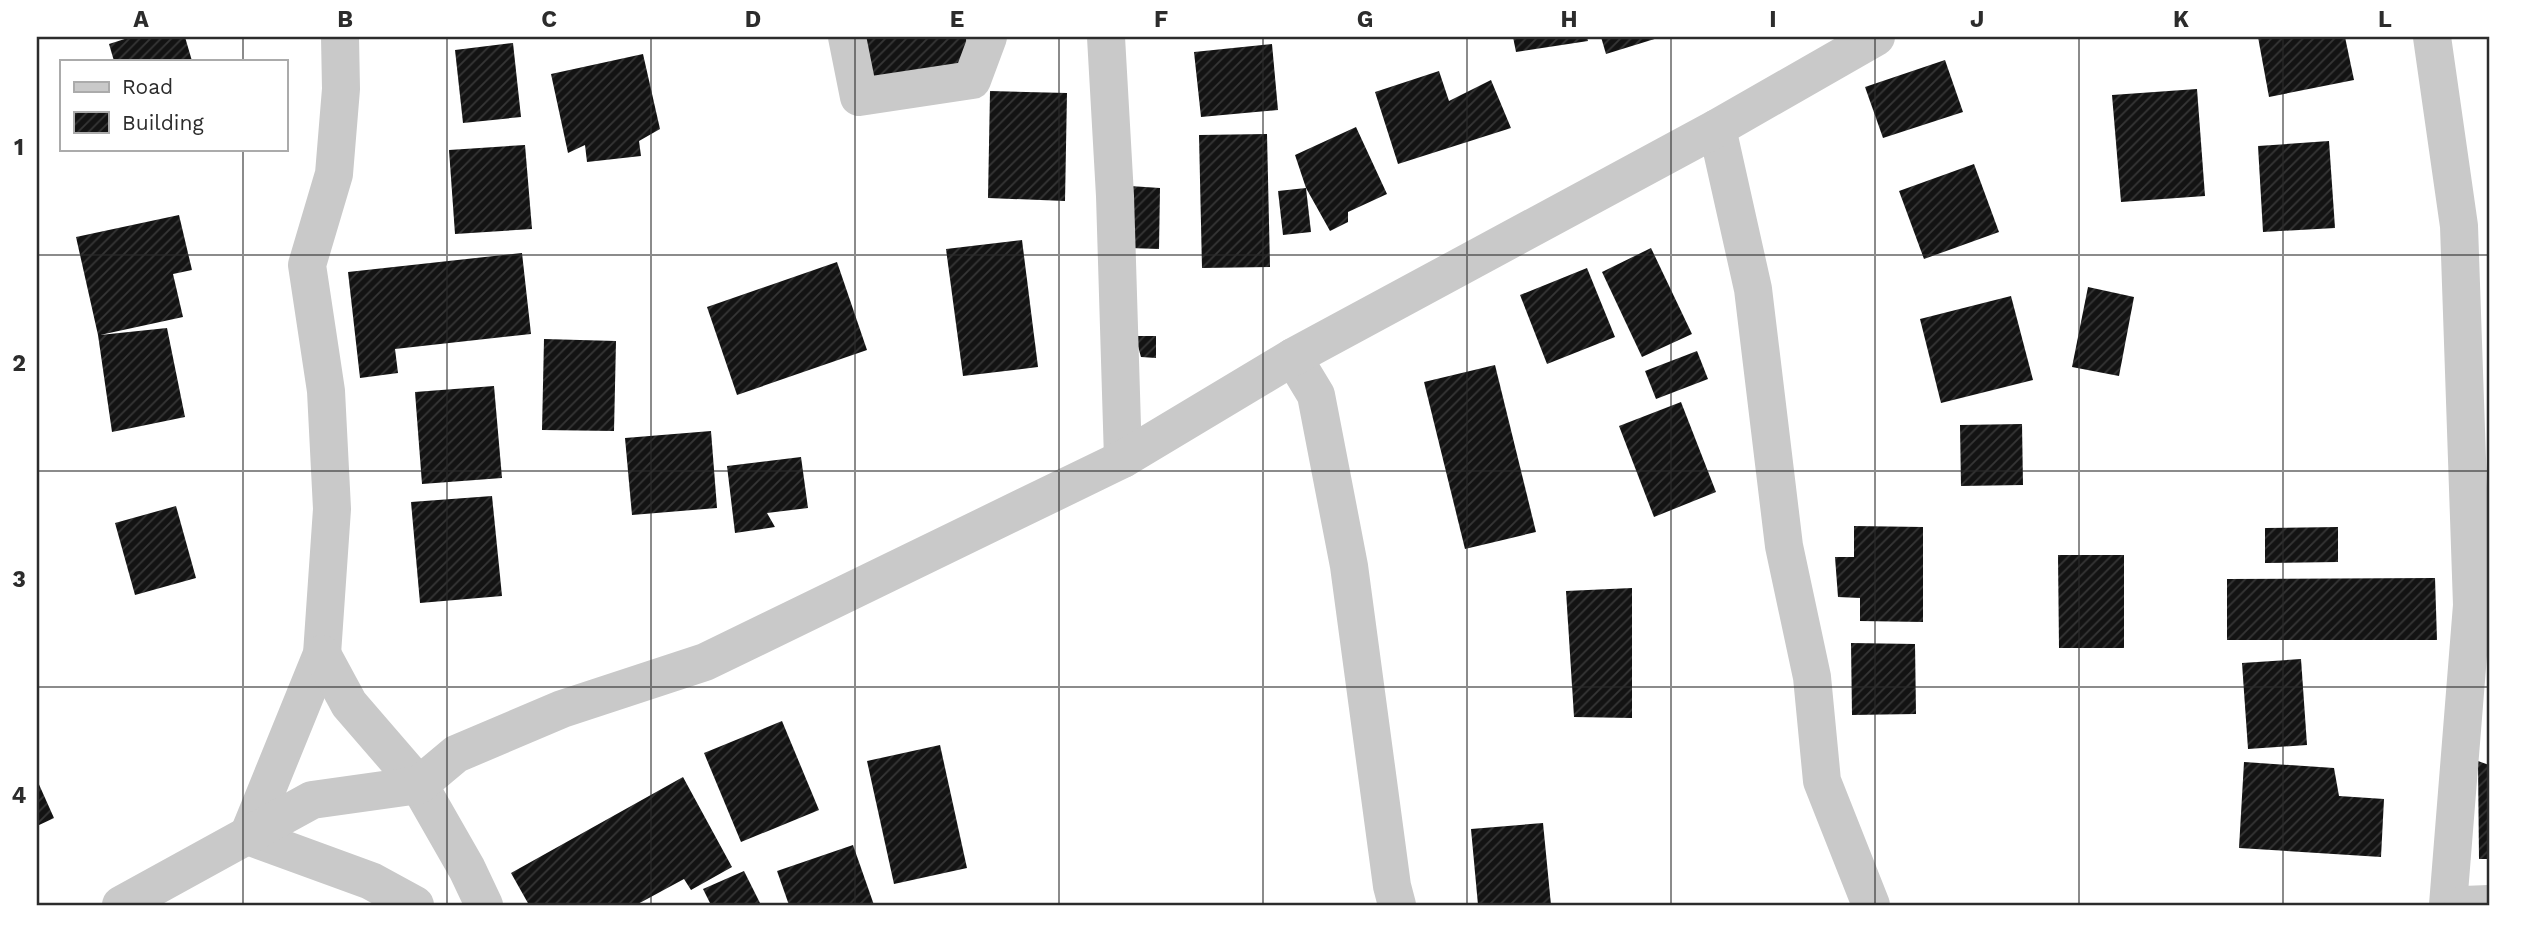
<svg xmlns="http://www.w3.org/2000/svg" width="2526" height="942" viewBox="0 0 2526 942" font-family="'Work Sans',sans-serif">
<defs>
<pattern id="building-hatch" width="6" height="6" patternUnits="userSpaceOnUse" patternTransform="scale(1.75)"><rect width="6" height="6" fill="#131313"/><path d="M-1 1l2-2M0 6l6-6M5 7l2-2" fill="none" stroke="#363636"/></pattern>
</defs>
<rect width="100%" height="100%" fill="#fff"/>
<g fill="url(#building-hatch)">
<path d="M131,37H185L192,61H114L109,44Z"/>
<path d="M864,37H966L971,75L866,80Z"/>
<path d="M1513,37H1587L1588,41L1516,52Z"/>
<path d="M1601,37H1661L1606,54Z"/>
<path d="M2258,37H2345L2354,80L2269,97Z"/>
<path d="M513,43L521,117L463,123L455,50Z"/>
<path d="M1272,44L1278,110L1201,117L1194,52Z"/>
<path d="M643,54L660,129L639,141L641,156L587,162L585,145L568,153L551,74Z"/>
<path d="M1945,60L1963,112L1883,138L1865,87Z"/>
<path d="M1439,71L1449,101L1491,80L1511,128L1398,164L1375,92Z"/>
<path d="M2197,89L2205,196L2121,202L2112,95Z"/>
<path d="M990,91L1067,93L1065,201L988,198Z"/>
<path d="M1356,127L1387,194L1348,212V222L1330,231L1306,188L1295,155Z"/>
<path d="M1267,134L1270,267L1202,268L1199,135Z"/>
<path d="M2329,141L2335,228L2263,232L2258,146Z"/>
<path d="M525,145L532,229L455,234L449,150Z"/>
<path d="M1974,164L1999,232L1924,259L1899,191Z"/>
<path d="M1130,186L1160,188L1159,249L1129,248Z"/>
<path d="M1306,188L1311,232L1283,235L1278,191Z"/>
<path d="M179,215L192,270L173,274L183,317L100,335L167,328L185,417L112,432L98,335L76,237Z"/>
<path d="M1022,240L1038,367L963,376L946,249Z"/>
<path d="M1651,248L1692,334L1642,357L1602,272Z"/>
<path d="M522,253L531,334L395,349L398,373L360,378L348,272Z"/>
<path d="M837,262L867,350L737,395L707,307Z"/>
<path d="M1587,268L1615,337L1547,364L1520,295Z"/>
<path d="M2088,287L2134,297L2119,376L2072,367Z"/>
<path d="M2011,296L2033,380L1941,403L1920,319Z"/>
<path d="M1135,336H1156V358L1141,357Z"/>
<path d="M544,339L616,341L614,431L542,430Z"/>
<path d="M1697,351L1708,379L1656,399L1645,371Z"/>
<path d="M1495,365L1536,532L1465,549L1424,382Z"/>
<path d="M494,386L502,478L422,484L415,392Z"/>
<path d="M1681,402L1716,492L1654,517L1619,426Z"/>
<path d="M2022,424L2023,485L1961,486L1960,425Z"/>
<path d="M711,431L717,508L632,515L625,438Z"/>
<path d="M801,457L808,508L767,513L775,527L735,533L727,466Z"/>
<path d="M492,496L502,596L420,603L411,502Z"/>
<path d="M176,506L196,578L135,595L115,523Z"/>
<path d="M1854,526L1923,527V622L1860,621V598L1838,597L1835,557H1854Z"/>
<path d="M2338,527V562L2265,563V528Z"/>
<path d="M2058,555H2124V648H2059Z"/>
<path d="M2435,578L2437,640H2227V579Z"/>
<path d="M1632,588V718L1574,717L1566,591Z"/>
<path d="M1851,643L1915,644L1916,714L1852,715Z"/>
<path d="M2301,659L2307,745L2248,749L2242,663Z"/>
<path d="M782,721L819,810L741,842L704,753Z"/>
<path d="M940,745L967,868L894,884L867,761Z"/>
<path d="M2478,761L2489,765V859H2479Z"/>
<path d="M2244,762L2334,768L2339,796L2384,799L2381,857L2239,848Z"/>
<path d="M683,777L732,867L691,890L684,879L636,905H529L511,873Z"/>
<path d="M37,780L54,818L37,826Z"/>
<path d="M1543,823L1551,905H1478L1471,829Z"/>
<path d="M853,845L874,905H789L777,871Z"/>
<path d="M744,871L761,905H711L703,889Z"/>
</g>
<g fill="none" stroke-linecap="round" stroke-linejoin="round">
<g stroke="#c9c9c9" stroke-width="38">
<path d="M340,37L341,89L334,174L307,265L326,391L332,509L322,654L248,836L371,881L415,905"/>
<path d="M847,37L859,97L972,80L988,37"/>
<path d="M1106,37L1115,196L1123,459"/>
<path d="M2432,37L2459,226L2472,605L2448,905"/>
<path d="M1717,128L1753,289L1784,546L1812,677L1822,781L1871,905"/>
<path d="M1293,357L1316,395L1349,566L1392,886L1397,905"/>
<path d="M322,654L349,704L419,785L467,869L484,905"/>
<path d="M2463,905L2489,904"/>
</g>
<path stroke="#c9c9c9" stroke-width="38" d="M121,905L312,800L419,785L456,754L562,709L705,662L1123,459L1293,357L1717,128L1876,37"/>
</g>
<path fill="none" stroke="#2c2c2c" stroke-width="2" stroke-opacity="0.55" d="M243,37V61M447,37V905M651,37V905M855,37V905M1059,37V905M1263,37V905M1467,37V905M1671,37V905M1875,37V905M2079,37V905M2283,37V905M243,149V905M37,255H2489M37,471H2489M37,687H2489"/>
<rect width="2526" height="942" fill="none" stroke="#ffffff" stroke-width="77"/>
<rect x="60" y="60" width="228" height="91" fill="#ffffff" stroke="#ababab" stroke-width="2"/>
<rect x="74" y="82" width="35" height="10" fill="#c9c9c9" stroke="#ababab" stroke-width="2"/>
<text x="122" y="94" font-size="21" fill="#2c2c2c">Road</text>
<rect x="74" y="112" width="35" height="21" fill="url(#building-hatch)" stroke="#ababab" stroke-width="2"/>
<text x="122" y="130" font-size="21" fill="#2c2c2c">Building</text>
<rect x="38" y="38" width="2450" height="866" fill="none" stroke="#2c2c2c" stroke-width="2.5"/>
<g font-size="23" text-anchor="middle" font-weight="bold" fill="#2c2c2c">
<text x="141" y="27">A</text>
<text x="345" y="27">B</text>
<text x="549" y="27">C</text>
<text x="753" y="27">D</text>
<text x="957" y="27">E</text>
<text x="1161" y="27">F</text>
<text x="1365" y="27">G</text>
<text x="1569" y="27">H</text>
<text x="1773" y="27">I</text>
<text x="1977" y="27">J</text>
<text x="2181" y="27">K</text>
<text x="2385" y="27">L</text>
<text x="19" y="155">1</text>
<text x="19" y="371">2</text>
<text x="19" y="587">3</text>
<text x="19" y="803">4</text>
</g>
</svg>
